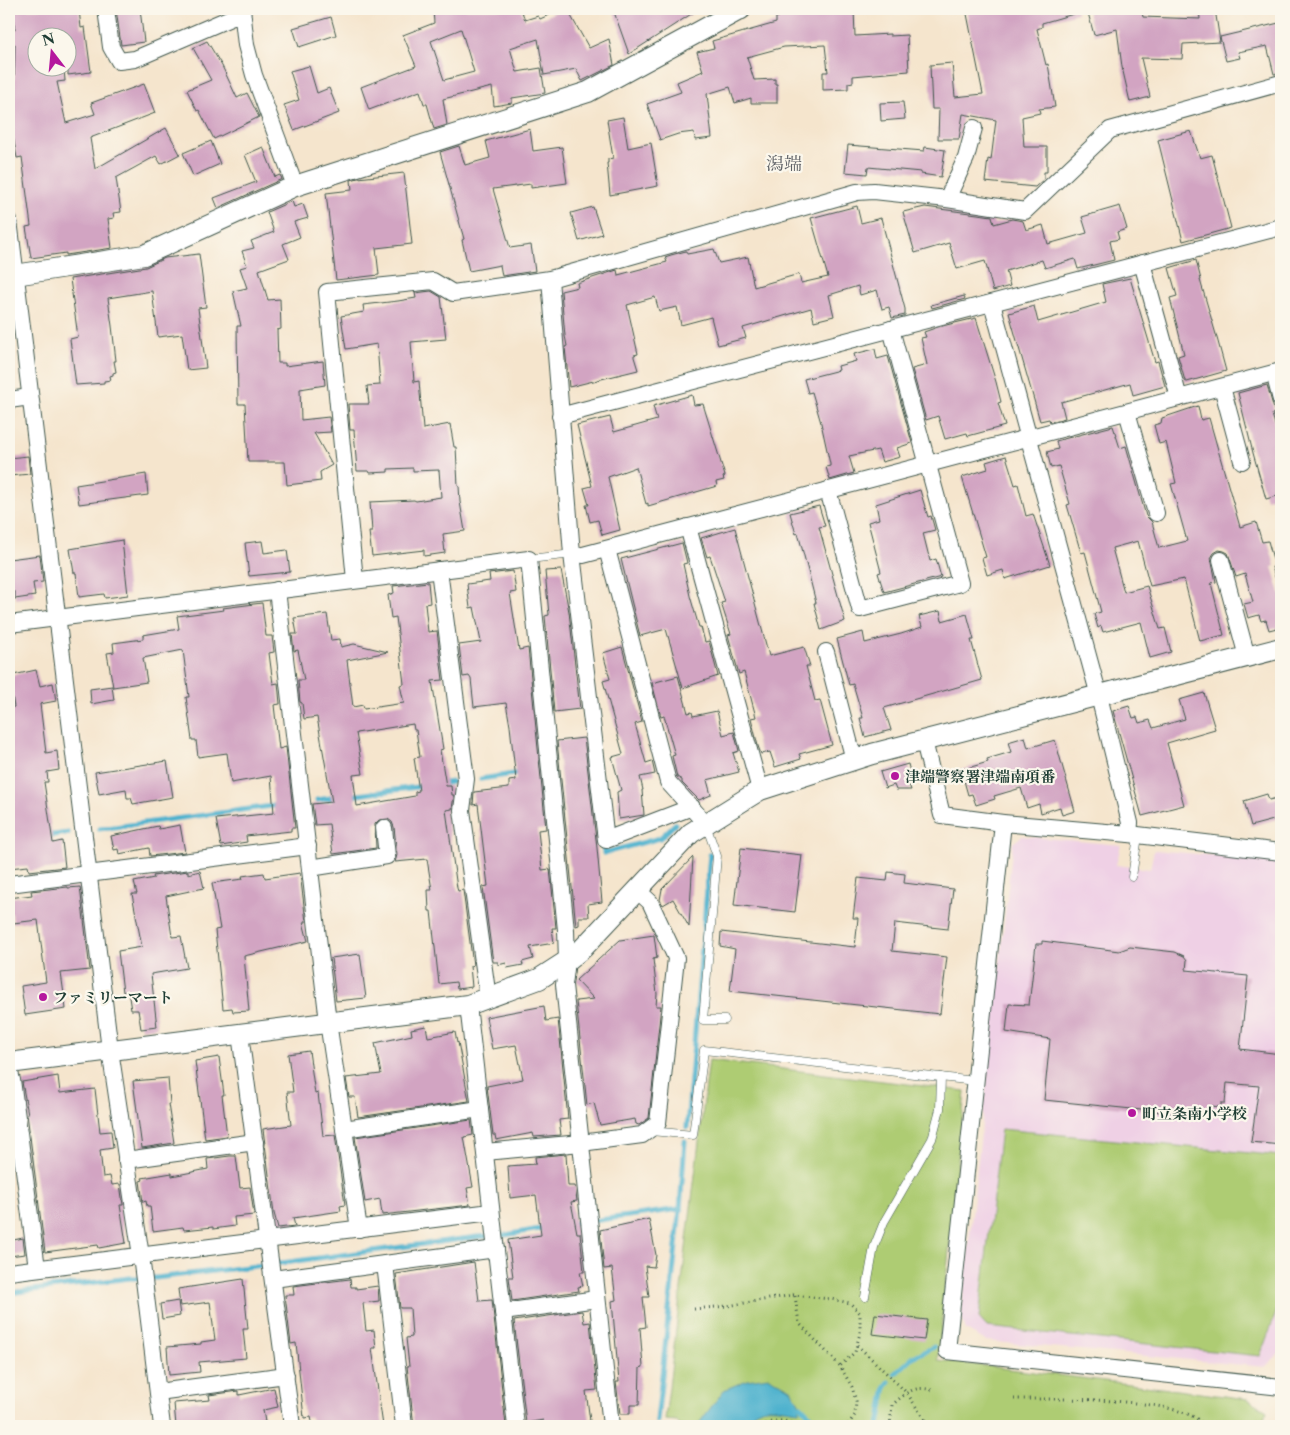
<svg xmlns="http://www.w3.org/2000/svg" width="1290" height="1435" viewBox="0 0 1290 1435" font-family="'Libre Caslon Text','Noto Serif JP',serif">
<rect width="100%" height="100%" fill="#fbf7ec"/>
<filter id="ink" filterUnits="userSpaceOnUse"><feTurbulence type="fractalNoise" baseFrequency=".02" numOctaves="2"/><feDisplacementMap in="SourceGraphic" scale="10" xChannelSelector="R" yChannelSelector="G"/><feConvolveMatrix kernelMatrix="1 2 1 2 8 2 1 2 1" color-interpolation-filters="sRGB"/></filter>
<filter id="wash" filterUnits="userSpaceOnUse"><feTurbulence type="fractalNoise" baseFrequency=".0096" numOctaves="4" result="noise"/><feDisplacementMap in="SourceGraphic" scale="20" xChannelSelector="R" yChannelSelector="G"/><feGaussianBlur stdDeviation="1.12" result="paint"/><feColorMatrix in="noise" values="0 0 0 0 0 0 0 0 0 0 0 0 0 0 0 0 0 1.4 0 .05"/><feComposite in="paint" operator="in"/></filter>
<g filter="url(#wash)">
<rect width="100%" height="100%" fill="#f5e5cd"/>
<path fill="#efd0e5" d="M1022,836L1121,845L1116,865L1150,869L1154,850L1281,862V1350L1280,1353L1265,1367L986,1341L966,1330L961,1315L1013,843Z"/>
<g fill="#aecc73" stroke="#668454">
<path d="M709,1060L965,1091L938,1360L1248,1399L1267,1411L1261,1426H680L677,1421L665,1420Z"/>
<path d="M1001,1129L1281,1156V1299L1260,1356L987,1327L979,1318Z"/>
</g>
<path fill="#4fb2ce" stroke="#377881" d="M769,1377L791,1389L801,1406L799,1411C774,1408 757,1401 742,1426H697L724,1390L747,1380Z"/>
<g fill="none" stroke-linecap="round" stroke-linejoin="round">
<g stroke="#4fb2ce" stroke-width="5">
<path d="M481,779L520,773"/>
<path d="M440,784L452,782"/>
<path d="M350,796L424,786"/>
<path d="M317,800L337,797"/>
<path d="M99,829L280,805"/>
<path d="M46,836L68,833"/>
<path d="M603,842L604,853L660,838L675,824"/>
<path d="M687,1127L710,854"/>
<path d="M570,1224L680,1209"/>
<path d="M9,1293L130,1278H156L281,1263L477,1237L505,1235L546,1228"/>
<path d="M895,1374L913,1357L934,1347"/>
<path d="M801,1406L820,1426"/>
<path d="M657,1421L680,1209L685,1141"/>
<path d="M879,1426L886,1386L889,1382"/>
</g>
</g>
<g id="blocks">
<g fill="#d2a4c2" fill-rule="evenodd">
<path d="M12,9H79L81,28L85,27L91,72L68,75V38H38V68H64L65,81L57,82L66,123L95,114L91,103L144,84L155,113L90,138L95,169L166,128L180,154L161,164L156,156L116,178L121,212L113,213L114,218L108,219L112,248L66,255V253L31,258L26,227L31,226L22,157L17,158L9,114V99L14,98L15,44L9,45V31L15,30Z"/>
<path d="M116,9H140L144,42L121,45Z"/>
<path d="M433,9H521L525,20L538,16L540,19L562,9H567L589,48L609,39L614,65L582,81L576,69L544,75L538,39L510,48L517,72L541,68L545,93L512,98V103L494,106L492,87L443,99L447,125L434,129L427,104H424L420,91L369,110L361,87L416,66L403,35L434,23ZM461,29L474,72L444,80L431,41Z"/>
<path d="M613,9H699L629,54Z"/>
<path d="M811,9H854L855,36L890,34V36L907,35L909,71L853,76V82L848,83V89L823,90V72H828L825,45L784,47L747,57L754,80L775,79V84H777V103H751V98L735,103L730,87L707,94L712,138L695,140L694,132L678,134L660,140L647,104L681,92L677,82L703,71L697,52L714,48L712,41L776,23V17H779L778,16L812,12Z"/>
<path d="M966,9H1076L1077,13L1042,23V27L1037,29L1046,65L1048,64L1055,107L1039,109L1040,113L1022,117L1024,147H1047V172H1044V179L1035,187L985,182L988,159L991,160L996,120L963,114L959,139H938L939,109H932L930,65L952,63L955,97L983,94Z"/>
<path d="M1087,9H1141L1143,17L1200,19L1199,9H1215L1220,42L1183,44L1182,59L1141,58L1150,97L1130,102L1122,67L1117,29L1094,35Z"/>
<path d="M331,17L336,35L299,47L293,28Z"/>
<path d="M1279,23L1281,33V73L1274,74L1267,46L1238,52L1240,58L1226,61L1220,37Z"/>
<path d="M207,41L222,66L237,98L247,93L259,117L214,139L199,110L197,111L187,90L211,80L193,48Z"/>
<path d="M309,66L317,93L329,88L339,113L294,130L284,105L299,100L290,71Z"/>
<path d="M903,102L905,119L881,121L880,103Z"/>
<path d="M623,117L628,148L651,143L658,186L610,195L607,163H608V159L613,158L607,120Z"/>
<path d="M530,129L533,151L562,147L567,183L531,188V184L493,189L510,248L531,245L535,271L502,276L500,265L469,271L462,240L464,239L440,152L459,146L465,165L490,158L486,141Z"/>
<path d="M1191,131L1200,158L1212,155L1231,228L1183,241L1158,140Z"/>
<path d="M211,141L220,164L193,176L183,153Z"/>
<path d="M848,145L924,151L925,147L945,150L941,177L921,174V172L868,167L867,174L845,172Z"/>
<path d="M263,147L275,177L280,175L282,179L218,208L214,198L256,182L245,155Z"/>
<path d="M404,173L412,244L376,248L379,275L336,280L326,193L352,190L351,180L358,178Z"/>
<path d="M292,201L294,207L303,204L308,218L294,222L300,237L283,244L289,259L259,270L268,300L280,299L281,329L277,330L278,363H285V366L323,361L325,385L300,389L301,420L329,417L331,432L314,433L332,465L320,472L321,481L287,485L285,462H248L245,404H238L237,326H241L233,291L247,288L240,268L247,266L242,251L254,248L251,241L274,232L267,212Z"/>
<path d="M857,206L861,223L881,218L905,309V315L892,318L889,307L882,309L877,290L860,295L858,286L829,295L834,316L814,321L811,308L743,328L746,338L718,345L711,317L681,325L677,307L659,311L655,297L627,305L638,354L634,355V357L638,370L569,387L565,347L567,346L565,336L561,291L578,287L577,283L617,270L618,275L667,262L665,257L671,255L686,251L687,254L714,249L719,263L748,257L754,287L799,274L801,283L828,277L811,218Z"/>
<path d="M1120,206L1127,229L1117,232L1119,239L1110,241L1114,260L1078,269L1075,259L1045,268L1042,260L1006,271L1010,286L993,291L985,261L957,269L949,243L915,253L903,212L925,207L992,216L994,224L1012,219L1023,221L1026,230L1043,225L1048,244L1087,233L1082,217Z"/>
<path d="M593,207L602,234L579,241L571,213Z"/>
<path d="M199,254L206,307L198,308L206,368L187,370L182,334L158,337L152,291L108,298L112,326L116,361H114L116,372L113,373V375L110,376L111,380L104,381V383L76,385L70,339L78,337L70,279L146,267L165,258Z"/>
<path d="M1196,260L1201,280H1200L1217,338L1226,371L1187,382L1185,381L1178,356L1184,354L1170,298L1177,296L1169,268Z"/>
<path d="M1130,278L1155,362L1158,361L1165,386L1133,395L1130,383L1094,393L1061,402L1065,418L1050,422L1049,419L1040,421L1009,313L1034,306L1038,322L1106,302L1102,284Z"/>
<path d="M431,291L441,297L446,339L411,342L414,382L419,381L423,429L450,424L454,447H456L458,486H459L460,502L465,531L443,534L445,553L424,556V550L372,556L369,532H372L370,502L414,500L416,501L441,497L439,470L413,471V468L388,469V472L370,473L369,471H357L354,430H350L348,404H369L367,386L380,385L377,344L346,349L341,316L364,312L363,305L398,301L416,298L415,293Z"/>
<path d="M964,296L965,299L932,308L931,305Z"/>
<path d="M976,318L996,382L1001,402L998,403L1005,426L968,436L967,433L945,439L938,416L926,420L912,369L927,365L921,338L926,337L924,332L938,327Z"/>
<path d="M875,349L877,359L888,356L912,443L897,448L900,457L882,462L878,450L849,456L854,473L830,480L826,467L830,466V464L821,423L812,392L808,393L804,379L839,370L838,366L856,361L854,354Z"/>
<path d="M1267,385L1275,413L1272,414L1279,439L1277,440L1281,453V495L1266,499L1253,453L1238,393Z"/>
<path d="M692,395L694,405L703,404L725,476L723,477L724,480L716,482L717,486L648,506V503L646,504L636,467L608,477L620,530L602,535L598,520L590,522L586,505H589L584,488L592,486L577,425L610,417L614,432L657,420L653,406Z"/>
<path d="M1198,406L1201,420L1209,418L1240,527L1256,522L1262,542L1268,541L1275,566L1272,567L1281,596V627L1269,630L1266,620L1261,621L1259,615L1248,618L1244,604L1253,602L1245,574L1236,577L1228,553L1224,551L1219,550L1214,553L1211,558L1216,582L1211,583L1224,635L1200,641L1184,579L1150,586L1138,541L1112,548L1124,592L1147,586L1160,629L1165,628L1171,652L1150,658L1141,622L1103,632L1101,626L1098,628L1094,614L1101,612L1085,552L1081,553L1072,522L1067,505L1070,504L1059,466L1051,468L1047,452L1058,449L1056,441L1113,426L1120,448L1126,446L1146,516L1152,522L1159,548L1187,541L1171,484L1176,483L1166,442L1159,444L1154,425L1161,423L1162,418Z"/>
<path d="M28,456L30,474L9,476V458Z"/>
<path d="M1006,456L1015,485L1018,484L1026,516L1033,514L1050,565L1005,579L1003,570L987,575L982,558L986,557L962,477L988,469L986,462Z"/>
<path d="M146,474L148,495L79,504L76,485Z"/>
<path d="M920,490L928,517L931,516L935,530L923,533L930,561L936,559L941,577L884,592L878,573L881,572L868,522L879,519L876,504Z"/>
<path d="M819,506L825,526L819,527L845,621L821,630L814,603H816L809,575L798,533L796,534L790,513Z"/>
<path d="M735,528L769,656L804,647L810,666H806L815,701L820,700L832,745L799,754L801,759L775,767L770,752L761,754L758,746L751,718L756,717L744,672L739,674L728,635L731,634L721,603L725,602L710,556L707,557L701,538Z"/>
<path d="M122,540L128,595L105,598L104,594L79,597L76,573H74L70,549Z"/>
<path d="M262,541L264,553L287,550L290,572L249,576L245,543Z"/>
<path d="M682,543L687,563L683,564L690,596L699,627H701L705,642L709,641L718,676L683,688L666,629L640,636L621,559Z"/>
<path d="M40,555L43,582L33,583L35,596L15,599V592L9,593V559Z"/>
<path d="M561,570L569,612L580,709L554,712L545,616L549,615L545,571Z"/>
<path d="M513,571L516,592L510,593L519,650L528,648L546,829L538,830L542,870L550,869L556,928H552L554,943L530,947L533,959L522,962L523,965L507,968L506,963L498,965V962H493L483,887L488,886L478,804L473,805L474,792L509,788V781L516,780L510,726L506,703L474,707L471,679L469,676L463,677L459,645L481,642L474,607L470,608L467,584L490,581L489,574Z"/>
<path d="M428,582L430,603L425,604L428,632L437,631L443,680L432,681L443,749L440,750L446,786H451L452,795H454L452,809L446,810L457,888L458,891L463,890L473,965L470,966L472,987L457,989L456,982L439,984L431,911H429L428,890H432L427,859L395,862L397,855L394,827L392,822L388,819L379,820L375,824L376,848L333,854L329,824L315,825L312,804L332,802L317,717L304,719L302,703L300,702L298,680H304L298,650L294,651L292,634H297L294,618L327,614L331,640L340,639L341,647L354,644L388,652L347,660L353,707L363,705L364,709L404,703L400,685L404,684L396,617L391,618L388,595L394,593L393,586ZM413,724L414,730H416L420,757L414,758L419,791L415,792V796L357,806L353,775L363,774L356,733Z"/>
<path d="M262,603L266,636H272L274,652L269,653L273,684L278,683L280,704L274,705L279,749L286,747L295,828H291V831L246,836L247,842L221,846L216,819L274,813L271,776L231,783L227,753L198,757L196,740H192L186,697H189L183,650L143,658L147,682L113,687L107,653L114,652L113,643L143,639V635L179,629L177,616L224,610L223,608Z"/>
<path d="M940,611L942,621L967,614L974,640H971L982,680L884,708L891,730L865,737L860,718H863L853,684L849,685L837,639L863,632L865,643L901,634L922,627L919,616Z"/>
<path d="M622,647L642,722L635,724L646,763L652,761L655,774L640,777L643,790H642L644,815L619,819L617,792L621,790L612,757L623,754L603,681L610,679L603,653Z"/>
<path d="M36,670L40,686L53,683L56,701L40,704L46,753L57,751L59,770L47,772L48,782H44L53,843L62,841L65,867L29,871L28,866L9,868V708L14,707L9,676Z"/>
<path d="M678,676L688,713L692,712L693,716L717,711L723,735L734,732L739,751L733,753L739,772L707,780L711,795L699,800L682,783V780L677,777L672,756L675,755L664,716L661,717L652,683Z"/>
<path d="M112,686L114,700L91,704L90,689Z"/>
<path d="M1204,693L1215,729L1167,743L1184,805L1142,816L1113,711L1129,706L1133,718L1137,717L1139,723L1150,720L1153,728L1185,719L1179,700Z"/>
<path d="M1025,737L1028,748L1055,740L1075,811L1062,815L1060,807L1041,813L1039,804L1027,808L1021,788L994,796L995,799L976,805L972,794L968,795L961,770L988,762L987,759L1011,752L1008,742Z"/>
<path d="M584,738L597,848L602,902L588,904L589,917H579V925L576,926L557,741Z"/>
<path d="M167,761L173,797L133,804L131,798H127L126,789L99,794L95,772Z"/>
<path d="M908,764L912,780L908,782L911,790H896L894,785L885,788L880,772Z"/>
<path d="M1267,794L1269,800L1281,797V818L1251,826L1244,801Z"/>
<path d="M180,825L185,852L150,856L149,848L119,854L118,849L114,850L111,836L158,826L159,829Z"/>
<path d="M741,848L802,855L795,912L734,905Z"/>
<path d="M693,857L689,927L673,899L663,905L660,900L662,889Z"/>
<path d="M188,871V874L200,871L204,888L166,896L172,937L181,936L187,968L151,974L157,1027L141,1029L138,1010H131L128,991L123,992L118,951L142,947L132,894H137L134,882L154,878L153,876Z"/>
<path d="M888,872L905,874L904,883L953,889L948,929L895,923L892,951L947,957L940,1014L730,991L735,949L720,946L721,932L855,947L858,918H853L858,878L887,881Z"/>
<path d="M264,873L265,878L300,873L306,922H303L308,941L244,956L249,1011L233,1012L232,1008L223,1009L215,930L220,929L212,883L243,879L242,876Z"/>
<path d="M68,887V888L80,887L90,970L61,973L66,1009L25,1015L21,986L46,982L38,920L13,923L12,913L9,914V898L32,895L31,891Z"/>
<path d="M654,935L657,958L653,959L657,994L656,1006H661L649,1118L639,1125L636,1124L635,1119L600,1125L594,1103L587,1105L576,1001L594,999L576,980L620,940Z"/>
<path d="M1042,941L1119,951L1130,947L1175,952L1184,956L1187,960L1186,970L1248,976L1240,1049L1281,1054V1145L1251,1142L1259,1086L1227,1083L1225,1103H1221V1107L1211,1106L1210,1117L1044,1100L1050,1039L1006,1032L1009,1004L1029,1005L1036,944H1042Z"/>
<path d="M360,954L366,998L336,1001L331,958Z"/>
<path d="M544,1006L546,1021L558,1019L568,1119L559,1120L561,1135L534,1137L533,1133L496,1140L495,1135H493L487,1086L523,1079L516,1045L492,1049L486,1017Z"/>
<path d="M426,1026L428,1037L455,1032L457,1043L458,1042L469,1101L358,1117L355,1097H349L346,1078L381,1074L375,1043L412,1035L411,1029Z"/>
<path d="M309,1051L315,1094L318,1093L323,1136L335,1135L345,1205L340,1206L341,1211L293,1218L295,1226L278,1228L274,1213L263,1129L291,1125L287,1092H293L288,1054Z"/>
<path d="M219,1057L224,1095H222L227,1136L205,1139L195,1061Z"/>
<path d="M58,1076L60,1093L95,1089L100,1132L111,1131L113,1148L100,1150L103,1177L110,1176L112,1185L120,1184L123,1205H120L126,1243L99,1248L98,1245L45,1252L27,1114H28L22,1082Z"/>
<path d="M168,1078L170,1104H168L174,1143L142,1148L133,1081Z"/>
<path d="M471,1120L473,1135L464,1137L473,1187L467,1188L470,1205L382,1215L380,1199L365,1202L355,1137Z"/>
<path d="M566,1154L568,1186H575L577,1201L571,1202L577,1233H580L584,1272H580L583,1286L578,1287L579,1291L512,1301L509,1277H513L508,1240L541,1235L536,1195L510,1198L508,1166L536,1164L535,1157Z"/>
<path d="M230,1156H236L240,1188L250,1187L254,1215L234,1217L235,1226L213,1229V1227L184,1230L183,1227L153,1231L150,1206H147L146,1201L143,1202L140,1181L143,1180L142,1178L172,1173V1176L208,1169L207,1159Z"/>
<path d="M649,1219L656,1255L654,1267L645,1266L649,1297H643L646,1327L640,1328L643,1367L640,1368L639,1405H630V1414H620L616,1382H619L612,1301L616,1300L612,1268L604,1269L600,1230Z"/>
<path d="M23,1238L25,1254L9,1256V1241Z"/>
<path d="M474,1262L479,1301L492,1300L506,1426H414L407,1366H409L406,1338L412,1337L410,1308H400L396,1274Z"/>
<path d="M243,1279L248,1329H243L246,1358L199,1362L200,1372L169,1375L167,1347L201,1344V1342L215,1340L210,1302L180,1306L178,1289Z"/>
<path d="M350,1279L351,1287H356V1289L378,1286L379,1301L363,1303L366,1331L374,1330L376,1348H372L383,1426H313L311,1417L304,1418L296,1343L291,1344L285,1295H294L293,1286Z"/>
<path d="M178,1301L180,1316L162,1319L160,1304Z"/>
<path d="M582,1311L584,1323L590,1322L597,1390L586,1391L590,1421L566,1425V1426H544L543,1420L526,1423L514,1321Z"/>
<path d="M875,1314L927,1320L924,1340L872,1334Z"/>
<path d="M274,1388L278,1407L263,1410L265,1422L241,1426H176L174,1403L210,1400L209,1395L239,1391V1395Z"/>
</g>
</g>
</g>
<g filter="url(#ink)">
<use href="#blocks" fill-opacity="0" stroke="#3f564b" stroke-width="1"/>
<g fill="none" stroke-linecap="round" stroke-linejoin="round">
<defs>
<g id="service">
<path d="M529,559L573,554"/>
<path d="M706,825L717,856L703,1020H725"/>
<path d="M1132,877L1138,836"/>
<path d="M651,1131L693,1135L704,1050L975,1081"/>
<path d="M865,1297L874,1247L884,1222L932,1139L940,1109L941,1077"/>
</g>
<g id="minor">
<path d="M106,9L111,47L119,61L135,59L242,13"/>
<path d="M242,9L246,45L254,75L295,186"/>
<path d="M947,199L966,158L974,128"/>
<path d="M9,220L110,1050L141,1256L162,1426"/>
<path d="M1142,263L1179,398"/>
<path d="M550,279L572,554L606,840L692,807"/>
<path d="M992,303L1099,696L1130,823L1129,834"/>
<path d="M1274,373L1281,400"/>
<path d="M1222,387L1242,461"/>
<path d="M9,400L30,397"/>
<path d="M1127,412L1156,513"/>
<path d="M560,416L1281,227"/>
<path d="M828,490L860,609L960,583L891,329"/>
<path d="M688,527L760,790"/>
<path d="M607,549L668,782L698,815"/>
<path d="M583,555L1281,371"/>
<path d="M1221,560L1247,657"/>
<path d="M439,570L466,779L462,810L488,998"/>
<path d="M355,580L327,292L433,281L453,293L550,279L857,192L874,191L947,199L1025,211L1110,130L1281,83"/>
<path d="M277,590L328,1022L359,1229"/>
<path d="M9,624L529,559L566,930L567,961L564,985L611,1426"/>
<path d="M826,652L854,760"/>
<path d="M924,741L942,815L1003,823L1129,834L1281,852"/>
<path d="M1003,823L947,1351L1281,1387"/>
<path d="M310,868L387,856L384,828"/>
<path d="M9,884L308,846"/>
<path d="M468,1005L516,1426"/>
<path d="M240,1034L292,1426"/>
<path d="M9,1069L12,1080L37,1268"/>
<path d="M344,1129L480,1109"/>
<path d="M485,1152L581,1143L642,1135L658,1123L676,958L650,902L637,890"/>
<path d="M126,1160L255,1142"/>
<path d="M385,1264L404,1426"/>
<path d="M9,1272L491,1212"/>
<path d="M273,1279L496,1249"/>
<path d="M503,1312L597,1299"/>
<path d="M158,1392L286,1375"/>
</g>
<g id="tertiary">
<path d="M15,275L144,255L295,186L588,92L741,9"/>
<path d="M9,1063L468,1005L539,979L567,961L583,948L691,833L760,790L872,754L1281,648"/>
</g>
</defs>
<use href="#service" stroke="#3f564b" stroke-width="9"/>
<use href="#minor" stroke="#3f564b" stroke-width="18"/>
<use href="#tertiary" stroke="#3f564b" stroke-width="22"/>
<g stroke="#3f564b" stroke-width="3" stroke-dasharray="1 4" stroke-linecap="butt">
<path d="M795,1296L799,1323L840,1366L852,1387L856,1401L855,1415L847,1426"/>
<path d="M694,1309L727,1306L793,1295L831,1299L850,1303L860,1313V1333L855,1352L840,1366"/>
<path d="M857,1345L907,1393L924,1419L932,1426"/>
<path d="M1014,1399C1049,1399 1187,1396 1204,1426"/>
<path d="M925,1419L926,1426"/>
<path d="M761,1426C773,1420 785,1418 797,1426"/>
<path d="M890,1426L892,1405C906,1393 913,1385 932,1390"/>
</g>
<use href="#service" stroke="#fff" stroke-width="8"/>
<use href="#minor" stroke="#fff" stroke-width="16"/>
<use href="#tertiary" stroke="#fff" stroke-width="20"/>
</g>
</g>
<g fill="#b5179e" stroke="#fbf7ec" stroke-width="2">
<circle cx="895" cy="776" r="5"/>
<circle cx="43" cy="997" r="5"/>
<circle cx="1132" cy="1113" r="5"/>
</g>
<g text-anchor="middle" dominant-baseline="central" stroke-width="4.5" stroke-linejoin="round" paint-order="stroke">
<g font-size="15" font-weight="bold" fill="#1f3d34" stroke="#fbf7ec" text-anchor="start">
<text x="905" y="776">津端警察署津端南項番</text>
<text x="53" y="997">ファミリーマート</text>
<text x="1142" y="1113">町立条南小学校</text>
</g>
<g font-size="18" fill="#5e6166" stroke="#fbf7ec">
<text x="784" y="164">潟端</text>
</g>
</g>
<rect width="1290" height="1435" fill="none" stroke="#fbf7ec" stroke-width="30"/>
<g transform="translate(52 52) rotate(344)"><circle r="24" fill="#fbf7ec" stroke="#a3ada2"/>
<path d="M0-4L9 19L0 12L-9 19Z" fill="#b5179e"/>
<text y="-8" font-size="14" font-weight="bold" text-anchor="middle" fill="#1f3d34">N</text>
</g>
</svg>
